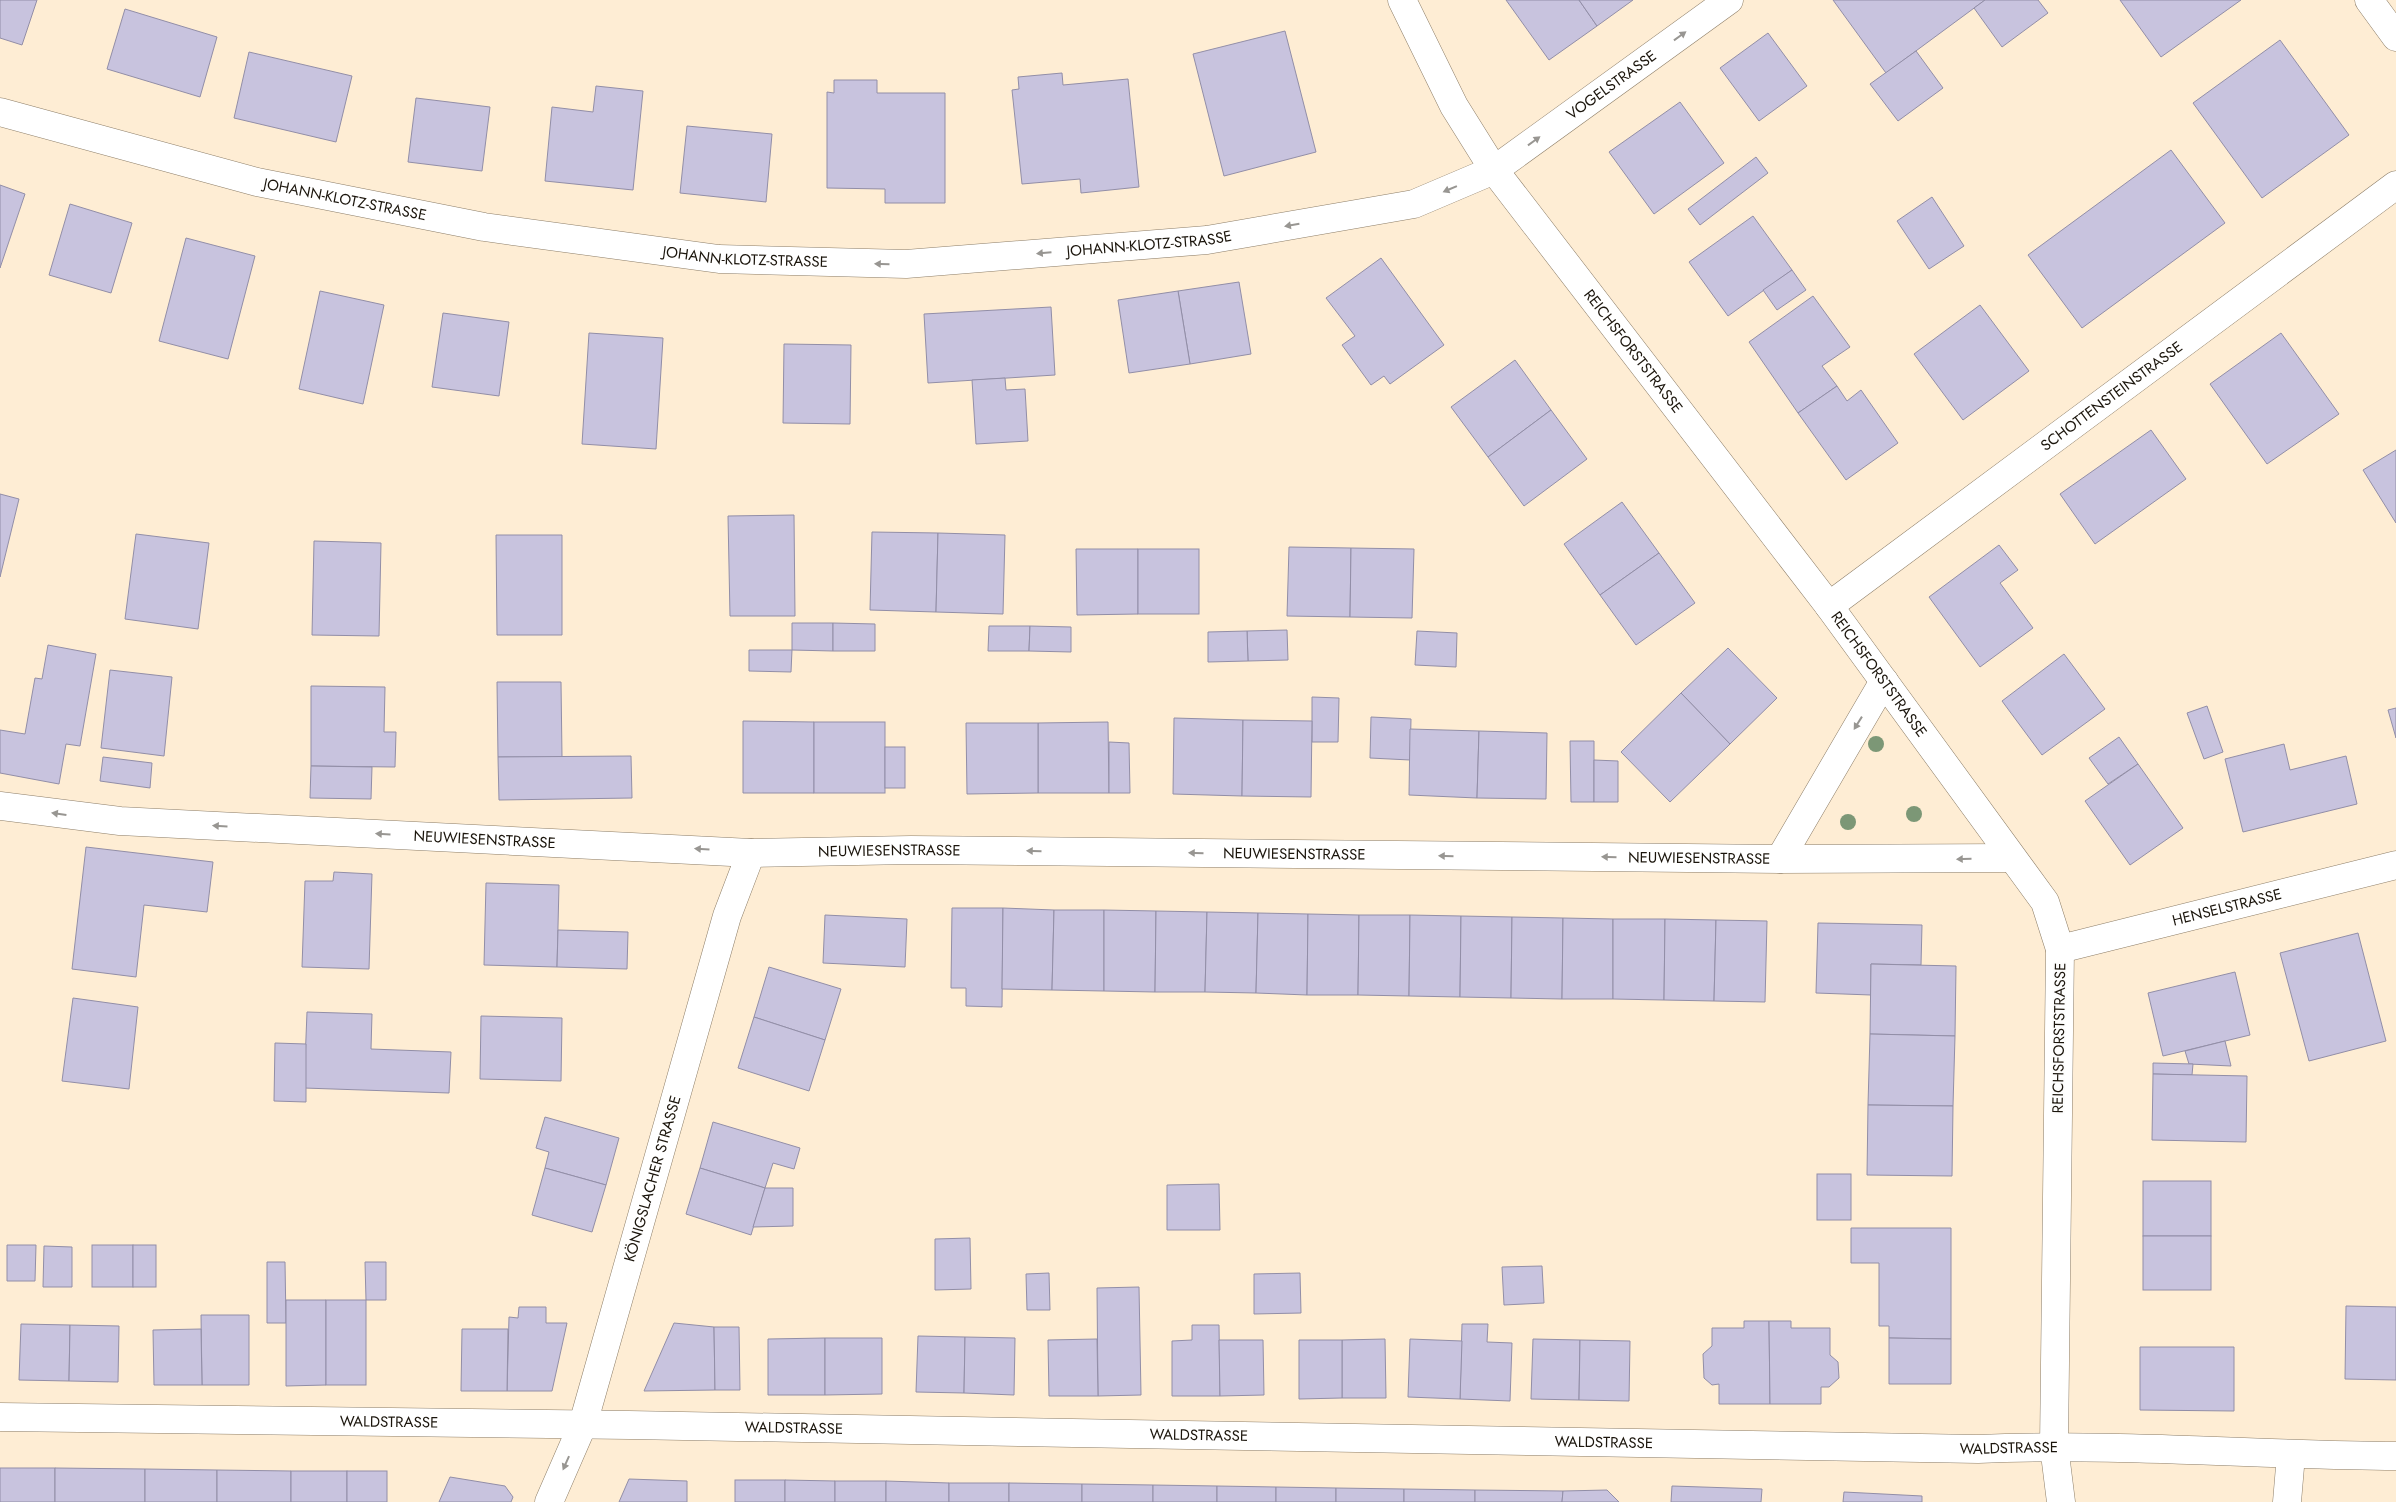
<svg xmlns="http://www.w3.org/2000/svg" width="2396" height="1502" viewBox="0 0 2396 1502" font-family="Jost,sans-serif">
<rect width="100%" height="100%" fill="#feedd4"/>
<g fill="#c8c3de" stroke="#928ea7">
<path d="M0,0H37L22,45L0,38Z"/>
<path d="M1506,0H1579L1597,26L1549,60Z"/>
<path d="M1579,0H1633L1597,26Z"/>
<path d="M1833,0H1985L1886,73Z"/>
<path d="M1985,0H2038L2048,13L2002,47L1974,8Z"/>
<path d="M2120,0H2241L2161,57Z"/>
<path d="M125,9L217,37L200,97L107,69Z"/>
<path d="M1285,31L1316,152L1224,176L1193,54Z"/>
<path d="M1768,33L1807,86L1759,121L1720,68Z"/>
<path d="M2280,40L2349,135L2262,198L2193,103Z"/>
<path d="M1916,51L1943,88L1898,121L1870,84Z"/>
<path d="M249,52L352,76L336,142L234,118Z"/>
<path d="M1062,73L1063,85L1128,79L1139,187L1081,193L1080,179L1022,184L1012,90L1019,89L1018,77Z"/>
<path d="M834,80H877V93H945V203H885V189L827,188V92L834,93Z"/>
<path d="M596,86L643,91L633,190L545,181L552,107L593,112Z"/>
<path d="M416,98L490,107L482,171L408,162Z"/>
<path d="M1680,102L1724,163L1654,214L1609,152Z"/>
<path d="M687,126L772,134L766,202L680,193Z"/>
<path d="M2171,150L2225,223L2082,328L2028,255Z"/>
<path d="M1756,157L1768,173L1700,225L1688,209Z"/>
<path d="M0,185L25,194L0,268Z"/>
<path d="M1932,197L1964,246L1929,269L1897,221Z"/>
<path d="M70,204L132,223L111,293L49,275Z"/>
<path d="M1753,216L1792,270L1728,316L1689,262Z"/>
<path d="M186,238L255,256L228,359L159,341Z"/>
<path d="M1381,258L1444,345L1390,384L1384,376L1371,385L1342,345L1355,336L1326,298Z"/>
<path d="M1792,270L1806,290L1777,310L1763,290Z"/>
<path d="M1239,282L1251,354L1190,364L1178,291Z"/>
<path d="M320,291L384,305L363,404L299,389Z"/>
<path d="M1178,291L1190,364L1129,373L1118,300Z"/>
<path d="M1813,296L1850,347L1822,366L1837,386L1798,413L1749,342Z"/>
<path d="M1980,305L2029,371L1963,420L1914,354Z"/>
<path d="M1051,307L1055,375L928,383L924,314Z"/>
<path d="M443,313L509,322L499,396L432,387Z"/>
<path d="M589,333L663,338L656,449L582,444Z"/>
<path d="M2281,333L2339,414L2267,464L2210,384Z"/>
<path d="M784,344L851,345L850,424L783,423Z"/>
<path d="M1515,360L1551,410L1488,457L1451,407Z"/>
<path d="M1005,378L1006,390L1025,389L1028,441L976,444L972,380Z"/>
<path d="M1837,386L1847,401L1861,390L1898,443L1846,480L1798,413Z"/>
<path d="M1551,410L1587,459L1524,506L1488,457Z"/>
<path d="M2151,430L2186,479L2095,544L2060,494Z"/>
<path d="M2396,450V523L2363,470Z"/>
<path d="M0,494L19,499L0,577Z"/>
<path d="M1622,502L1659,553L1600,595L1564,544Z"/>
<path d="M794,515L795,616H730L728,516Z"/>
<path d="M872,532L938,533L936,612L870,610Z"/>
<path d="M938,533L1005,535L1003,614L936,612Z"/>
<path d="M136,534L209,543L198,629L125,619Z"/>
<path d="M496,535H562V635H497Z"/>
<path d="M314,541L381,543L379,636L312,635Z"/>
<path d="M1999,545L2018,570L2000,583L2033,628L1980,667L1929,597Z"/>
<path d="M1289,547L1351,548L1350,617L1287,616Z"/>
<path d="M1351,548L1414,549L1412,618L1350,617Z"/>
<path d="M1076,549H1138V614L1077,615Z"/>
<rect x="1138" y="549" width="61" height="65"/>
<path d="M1659,553L1695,603L1636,645L1600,595Z"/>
<path d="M792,623H833V651L792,650Z"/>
<path d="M833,623L875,624V651H833Z"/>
<path d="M989,626H1030L1029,651H988Z"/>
<path d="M1030,626L1071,627V652L1029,651Z"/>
<path d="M1287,630L1288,660L1248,661L1247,631Z"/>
<path d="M1247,631L1248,661L1208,662V632Z"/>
<path d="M1417,631L1457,633L1456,667L1415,665Z"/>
<path d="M48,645L96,654L80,746L66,744L59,784L0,773V730L25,734L35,678L42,679Z"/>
<path d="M1728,648L1777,698L1730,744L1681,693Z"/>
<path d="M749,650H792L791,672L749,671Z"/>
<path d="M2064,654L2105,709L2042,755L2002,701Z"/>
<path d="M110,670L172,677L164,756L101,748Z"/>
<path d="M497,682H561L562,757H498Z"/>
<path d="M311,686L385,687L384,732H396L395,767L311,766Z"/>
<path d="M1681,693L1730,744L1670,802L1621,752Z"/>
<path d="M1312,697L1339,698L1338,742H1312Z"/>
<path d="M2207,706L2223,752L2204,759L2187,713Z"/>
<path d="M2396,708V738L2388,710Z"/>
<path d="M1371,717L1411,719L1410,760L1370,758Z"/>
<path d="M1174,718L1243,720L1242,796L1173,794Z"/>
<path d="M1243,720L1312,721L1311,797L1242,796Z"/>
<path d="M743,721L814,722V793H743Z"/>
<rect x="814" y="722" width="71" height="71"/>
<path d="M1108,722L1109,793H1038V723Z"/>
<path d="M966,723H1038V793L967,794Z"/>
<path d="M1410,729L1479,731L1477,798L1409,795Z"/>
<path d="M1479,731L1547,733L1546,799L1477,798Z"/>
<path d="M2119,737L2138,764L2108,784L2089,758Z"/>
<path d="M1570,741H1594V802H1571Z"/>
<path d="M1109,742L1129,743L1130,793H1109Z"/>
<path d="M2284,744L2290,770L2346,756L2357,804L2243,832L2225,759Z"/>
<rect x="885" y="747" width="20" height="41"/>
<path d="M631,756L632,798L499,800L498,757Z"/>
<path d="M103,757L152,763L150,788L100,781Z"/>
<path d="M1594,760L1618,761V802H1594Z"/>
<path d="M2138,764L2183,828L2130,865L2085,801Z"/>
<path d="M311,766L372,767L371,799L310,798Z"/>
<path d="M86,847L213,862L207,912L144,905L136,977L72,969Z"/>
<path d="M334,872L372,874L369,969L302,967L305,881H333Z"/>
<path d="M486,883L559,885L557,967L484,965Z"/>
<path d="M952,908H1003L1002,1007L966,1006V988H951Z"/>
<path d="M1003,908L1054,910L1052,990L1002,989Z"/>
<path d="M1054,910H1104V991L1052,990Z"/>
<path d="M1104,910L1156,911L1155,992L1104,991Z"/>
<path d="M1156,911L1207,912L1205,992H1155Z"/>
<path d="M1207,912L1258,913L1256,993L1205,992Z"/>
<path d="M1258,913L1308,914L1307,995L1256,993Z"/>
<path d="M1308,914L1359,915L1358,995H1307Z"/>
<path d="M825,915L907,919L905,967L823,963Z"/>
<path d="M1359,915H1410L1409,996L1358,995Z"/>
<path d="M1410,915L1461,916L1460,997L1409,996Z"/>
<path d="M1461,916L1512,917L1511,998L1460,997Z"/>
<path d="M1512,917L1563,918L1562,999L1511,998Z"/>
<path d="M1563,918L1613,919V999H1562Z"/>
<path d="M1613,919H1665L1664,1000L1613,999Z"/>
<path d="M1665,919L1716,920L1714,1001L1664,1000Z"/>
<path d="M1716,920L1767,921L1765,1002L1714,1001Z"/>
<path d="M1818,923L1922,925L1921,965L1871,964V995L1816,993Z"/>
<path d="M558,930L628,932L627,969L557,967Z"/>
<path d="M2358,933L2386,1041L2309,1061L2280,953Z"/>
<path d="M1871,964L1956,966L1955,1036L1870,1034Z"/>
<path d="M769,967L841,989L825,1040L754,1017Z"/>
<path d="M2235,972L2250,1035L2163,1056L2148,993Z"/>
<path d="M73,998L138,1007L129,1089L62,1081Z"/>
<path d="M307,1012L372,1014L371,1049L451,1052L449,1093L304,1088Z"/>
<path d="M481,1016L562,1018L561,1081L480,1079Z"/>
<path d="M754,1017L825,1040L809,1091L738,1068Z"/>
<path d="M1870,1034L1955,1036L1953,1106L1868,1105Z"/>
<path d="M2225,1041L2231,1066L2189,1064L2185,1051Z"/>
<path d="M275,1043L306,1044V1102L274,1101Z"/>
<path d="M2153,1063L2193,1064L2192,1075L2153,1074Z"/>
<path d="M2153,1074L2247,1076L2246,1142L2152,1140Z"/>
<path d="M1868,1105L1953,1106L1952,1176L1867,1175Z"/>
<path d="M545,1117L619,1138L606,1185L545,1168L549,1152L536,1148Z"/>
<path d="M713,1122L800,1148L794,1169L773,1163L765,1188L700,1168Z"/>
<path d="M545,1168L606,1185L592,1232L532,1215Z"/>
<path d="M700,1168L765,1188L751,1235L686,1214Z"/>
<rect x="1817" y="1174" width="34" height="46"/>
<rect x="2143" y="1181" width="68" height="55"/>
<path d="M1219,1184L1220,1230H1167V1185Z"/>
<path d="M765,1188H793V1226L753,1227Z"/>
<path d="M1851,1228H1951V1339L1889,1338V1326H1879V1263H1851Z"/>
<rect x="2143" y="1236" width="68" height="54"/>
<path d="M970,1238L971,1289L935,1290V1239Z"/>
<path d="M7,1245H36L35,1281H7Z"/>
<rect x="92" y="1245" width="41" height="42"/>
<rect x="133" y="1245" width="23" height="42"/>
<path d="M44,1246L72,1247V1287H43Z"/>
<path d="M267,1262H285L286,1323H267Z"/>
<path d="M365,1262H386V1300H366Z"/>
<path d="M1542,1266L1544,1303L1504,1305L1502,1267Z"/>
<path d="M1049,1273L1050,1310H1027L1026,1274Z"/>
<path d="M1300,1273L1301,1313L1254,1314V1274Z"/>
<path d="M1139,1287L1141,1395L1098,1396L1097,1288Z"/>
<path d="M286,1300H326V1385L286,1386Z"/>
<rect x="326" y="1300" width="40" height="85"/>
<path d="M2346,1306L2396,1307V1380L2345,1379Z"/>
<path d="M519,1307H546V1323H567L552,1391H507L509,1317L518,1318Z"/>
<path d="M201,1315H249V1385H202Z"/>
<path d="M1744,1321H1769L1770,1404H1719V1384L1712,1385L1704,1378L1703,1354L1712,1346V1328H1744Z"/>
<path d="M1769,1321H1791V1328H1830V1355L1838,1362L1839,1378L1829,1387H1821V1404H1770Z"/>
<path d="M674,1323L714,1327L715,1390L644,1391Z"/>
<path d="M21,1324L70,1325L69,1381L19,1380Z"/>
<path d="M1462,1324H1488L1487,1342L1512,1343L1510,1401L1460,1399Z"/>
<path d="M70,1325L119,1326L118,1382L69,1381Z"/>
<path d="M1192,1325H1219L1220,1396H1172V1341L1192,1340Z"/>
<path d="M714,1327H739L740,1390H715Z"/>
<path d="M201,1329L202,1385H154L153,1330Z"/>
<path d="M462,1329H508L507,1391H461Z"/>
<path d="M918,1336L965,1337L964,1393L916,1392Z"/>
<path d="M965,1337L1015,1338L1014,1395L964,1393Z"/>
<path d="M825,1338V1395H768V1339Z"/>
<path d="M825,1338H882V1394L825,1395Z"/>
<path d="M1889,1338L1951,1339V1384H1889Z"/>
<path d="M1097,1339L1098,1396H1049L1048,1340Z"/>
<path d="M1385,1339L1386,1398H1342V1340Z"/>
<path d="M1410,1339L1462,1341L1460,1399L1408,1397Z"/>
<path d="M1533,1339L1580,1340L1579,1400L1531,1399Z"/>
<path d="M1219,1340H1263L1264,1395L1220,1396Z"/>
<path d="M1299,1340H1342V1398L1299,1399Z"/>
<path d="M1580,1340L1630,1341L1629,1401L1579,1400Z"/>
<path d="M2140,1347H2234V1411L2140,1410Z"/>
<rect x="0" y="1468" width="55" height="34"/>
<path d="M55,1468L145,1469V1502H55Z"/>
<path d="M145,1469L217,1470V1502H145Z"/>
<path d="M217,1470L291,1471V1502H217Z"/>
<rect x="291" y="1471" width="56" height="31"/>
<rect x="347" y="1471" width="40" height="31"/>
<path d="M450,1477L505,1486L513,1497L511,1502H439Z"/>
<path d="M629,1479L687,1481V1502H619Z"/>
<rect x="735" y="1480" width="50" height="22"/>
<path d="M785,1480L835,1481V1502H785Z"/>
<rect x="835" y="1481" width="51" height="21"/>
<path d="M886,1481L949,1483V1502H886Z"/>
<rect x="949" y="1483" width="60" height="19"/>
<path d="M1009,1483L1082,1484V1502H1009Z"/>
<path d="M1082,1484L1153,1485V1502H1082Z"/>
<path d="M1153,1485L1217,1486V1502H1153Z"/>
<path d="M1217,1486L1276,1487V1502H1217Z"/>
<path d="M1672,1486L1762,1489L1761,1502H1671Z"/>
<path d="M1276,1487L1336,1488V1502H1276Z"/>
<path d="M1336,1488L1404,1489V1502H1336Z"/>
<path d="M1404,1489L1475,1490V1502H1404Z"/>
<path d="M1475,1490L1563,1491L1562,1502H1475Z"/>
<path d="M1607,1490L1619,1502H1562L1563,1491Z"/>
<path d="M1844,1492L1922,1496V1502H1843Z"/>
</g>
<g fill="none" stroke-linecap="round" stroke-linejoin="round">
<defs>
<g id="minor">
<path id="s1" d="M1402,0L1454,106L1494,170L1829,606L2045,902L2060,949L2054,1446L2061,1502"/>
<path d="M2369,0L2396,37"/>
<path id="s2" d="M0,112L257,182L484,227L719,259L906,264L1207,240L1414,204L1494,170L1729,0"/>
<path id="s3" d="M1829,606L2396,185"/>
<path id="s4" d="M0,806L120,821L751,853L911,850L1780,859L2012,858"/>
<path d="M1780,859L1884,681"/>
<path id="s5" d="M2060,949L2396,865"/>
<path id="s6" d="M0,1417L629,1425L1978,1449C2117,1443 2257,1455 2396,1456"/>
<path id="s7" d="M549,1502L583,1424L727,916L751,853"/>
<path d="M2287,1502L2291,1455"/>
</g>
</defs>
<use href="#minor" stroke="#8d7e68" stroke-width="29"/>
<use href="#minor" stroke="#fff" stroke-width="28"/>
</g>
<g fill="#7c9776">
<circle cx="1876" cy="744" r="8"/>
<circle cx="1914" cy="814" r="8"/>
<circle cx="1848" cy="822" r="8"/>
</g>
<defs><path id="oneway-solid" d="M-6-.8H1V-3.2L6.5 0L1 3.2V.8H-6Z" transform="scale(1.25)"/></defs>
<g fill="#989692">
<use href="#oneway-solid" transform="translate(1680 36) rotate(-36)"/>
<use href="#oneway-solid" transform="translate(1534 141) rotate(-36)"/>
<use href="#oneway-solid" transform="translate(1450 189) rotate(157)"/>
<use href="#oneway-solid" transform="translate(1292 225) rotate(170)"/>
<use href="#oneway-solid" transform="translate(1044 253) rotate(175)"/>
<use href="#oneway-solid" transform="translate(882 264) rotate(-178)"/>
<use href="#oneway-solid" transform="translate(1858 723) rotate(122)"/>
<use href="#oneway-solid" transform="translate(59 814) rotate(-172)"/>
<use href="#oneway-solid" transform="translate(220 826) rotate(-177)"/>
<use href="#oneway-solid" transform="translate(383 834) rotate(-177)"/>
<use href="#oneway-solid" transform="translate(702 849) rotate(-177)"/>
<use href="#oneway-solid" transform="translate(1034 851) rotate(-179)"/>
<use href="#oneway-solid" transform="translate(1196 853) rotate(-179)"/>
<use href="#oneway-solid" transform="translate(1446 856) rotate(-179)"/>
<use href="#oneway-solid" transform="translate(1609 857) rotate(-179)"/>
<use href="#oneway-solid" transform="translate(1964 859) rotate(179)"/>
<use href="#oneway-solid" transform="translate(566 1463) rotate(114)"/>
</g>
<g text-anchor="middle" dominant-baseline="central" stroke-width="4" stroke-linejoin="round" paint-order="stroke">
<g font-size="15" fill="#1b150c" stroke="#fdfdfd">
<text stroke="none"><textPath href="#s2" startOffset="1666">VOGELSTRASSE</textPath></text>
<text stroke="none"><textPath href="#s2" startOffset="356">JOHANN-KLOTZ-STRASSE</textPath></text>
<text stroke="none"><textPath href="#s2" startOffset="1166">JOHANN-KLOTZ-STRASSE</textPath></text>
<text stroke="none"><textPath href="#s2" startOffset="761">JOHANN-KLOTZ-STRASSE</textPath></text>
<text stroke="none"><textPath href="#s1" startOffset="422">REICHSFORSTSTRASSE</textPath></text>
<text stroke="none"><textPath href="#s3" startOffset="352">SCHOTTENSTEINSTRASSE</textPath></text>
<text stroke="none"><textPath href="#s1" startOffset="828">REICHSFORSTSTRASSE</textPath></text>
<text stroke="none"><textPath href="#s4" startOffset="486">NEUWIESENSTRASSE</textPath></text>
<text stroke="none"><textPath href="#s4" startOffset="891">NEUWIESENSTRASSE</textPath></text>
<text stroke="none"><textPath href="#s4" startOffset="1296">NEUWIESENSTRASSE</textPath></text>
<text stroke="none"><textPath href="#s4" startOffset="1701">NEUWIESENSTRASSE</textPath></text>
<text stroke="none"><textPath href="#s5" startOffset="172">HENSELSTRASSE</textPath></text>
<text transform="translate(2059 1038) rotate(-89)">REICHSFORSTSTRASSE</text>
<text stroke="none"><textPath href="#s7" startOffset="340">KÖNIGSLACHER STRASSE</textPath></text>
<text stroke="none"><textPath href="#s6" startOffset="389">WALDSTRASSE</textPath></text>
<text stroke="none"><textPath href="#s6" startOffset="794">WALDSTRASSE</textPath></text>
<text stroke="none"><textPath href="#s6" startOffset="1199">WALDSTRASSE</textPath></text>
<text stroke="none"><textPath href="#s6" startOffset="1604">WALDSTRASSE</textPath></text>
<text stroke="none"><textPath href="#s6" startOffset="2009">WALDSTRASSE</textPath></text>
</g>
</g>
</svg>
